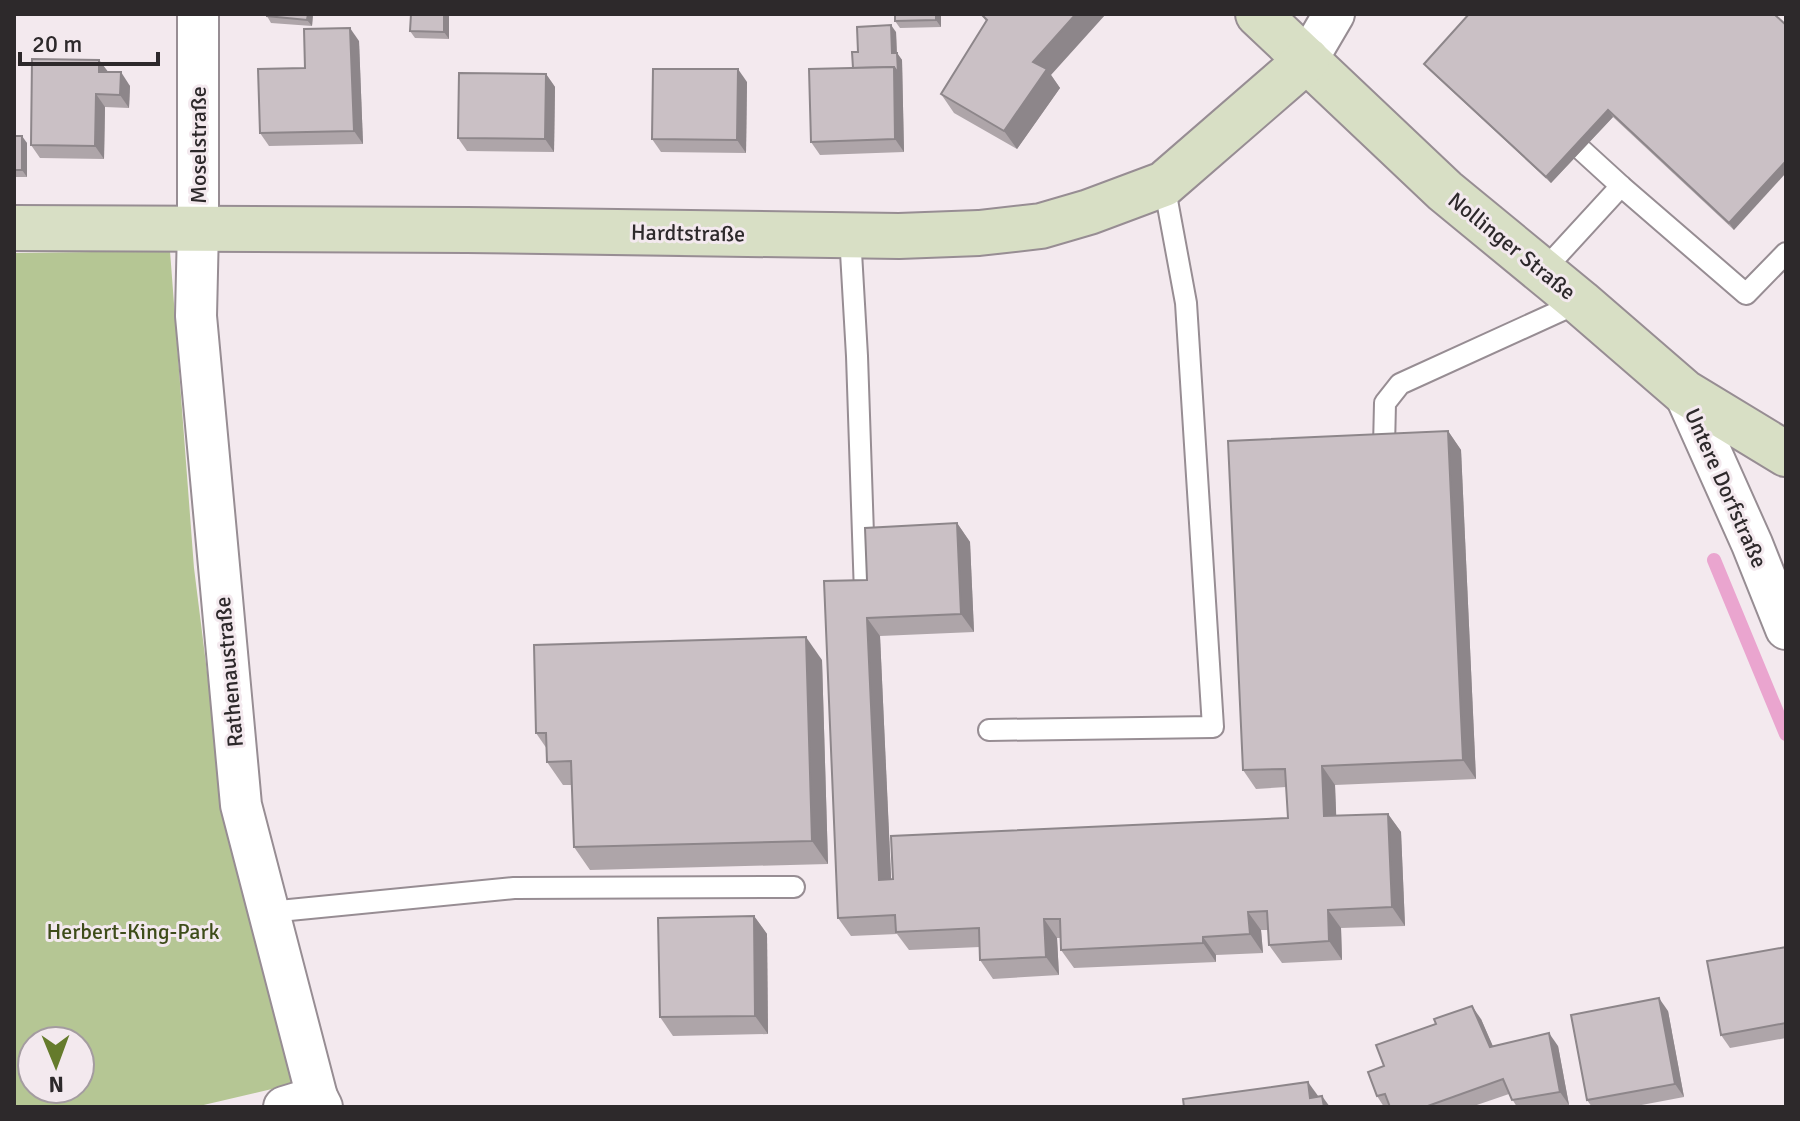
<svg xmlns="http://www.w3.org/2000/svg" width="1800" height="1121" viewBox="0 0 1800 1121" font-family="Signika,sans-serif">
<rect width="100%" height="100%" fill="#f3e9ee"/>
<path fill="#b5c694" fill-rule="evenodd" d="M170,251L194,568L224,808L293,1084L195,1107H14V253ZM32,1041H80V1089H32Z"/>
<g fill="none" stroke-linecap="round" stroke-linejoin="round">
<path stroke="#eaa5cf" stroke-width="14" d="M1714,560L1786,734"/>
<defs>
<g id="lane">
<path d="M1621,186L1746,294L1786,253"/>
<path d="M850,235L857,356L865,594"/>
<path d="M1543,271L1621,186L1564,134"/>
<path d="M1384,447L1385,403L1400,384L1580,302"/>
<path d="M989,730L1213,727L1186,303L1164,184"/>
<path d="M269,912L514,888L794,887"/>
</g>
<g id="street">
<path d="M198,14V228L196,316L241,805L317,1097L322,1107"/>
<path d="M1307,60L1334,14"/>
<path d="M1684,392L1752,544L1786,629"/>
<path d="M284,1107L317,1097"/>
</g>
<g id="secondary">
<path d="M1258,14L1445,191L1580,302L1684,392L1786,454"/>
<path d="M14,228L467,230L899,236L979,233L1041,226L1089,212L1164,184L1307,60"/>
</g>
</defs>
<use href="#lane" stroke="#978d93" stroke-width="24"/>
<use href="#street" stroke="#978d93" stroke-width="44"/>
<use href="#secondary" stroke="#978d93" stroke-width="48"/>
<use href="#lane" stroke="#fff" stroke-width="20"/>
<use href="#street" stroke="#fff" stroke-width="40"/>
<use href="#secondary" stroke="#d8dfc5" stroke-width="44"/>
</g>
<g fill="#aea5a9">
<path d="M313,14L312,26L271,23L267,16Z"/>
<path d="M411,14H449V39L415,38L410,31Z"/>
<path d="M895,14H941V27L900,28L895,21Z"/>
<path d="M1774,14L1734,230L1613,117L1551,183L1429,70L1424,64Z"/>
<path d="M982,15L1051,75L1060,88L1017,149L954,113L941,94L986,21Z"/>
<path d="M896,32L897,53L902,60L904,152L820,155L811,142L853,68L858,52Z"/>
<path d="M359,41L363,144L269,146L260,133Z"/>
<path d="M99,60L108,72L130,86L129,108L105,107L104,159L40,158L31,145Z"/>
<path d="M546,74L555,87L554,152L467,151L458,138Z"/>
<path d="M747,82L746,153L661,152L652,139Z"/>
<path d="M14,136L27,143V177H14Z"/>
<path d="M1448,431L1461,450L1476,779L1335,785L1336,816L1388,814L1401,832L1405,926L1341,928L1342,960L1282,963L1269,945L1268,930H1261L1263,953L1216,955V962L1074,968L1061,950L1060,938H1057L1059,975L993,979L980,960V947L909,950L897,934L851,936L838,918L867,580L957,523L970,542L974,632L880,636L891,879L1288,818L1286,787L1256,789L1243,770Z"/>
<path d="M822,660L828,864L590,870L574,847L572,785H563L547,762V749L536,733Z"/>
<path d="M754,916L767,934L768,1034L673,1036L660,1017Z"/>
<path d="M1786,947V1038L1730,1048L1721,1035Z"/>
<path d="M1668,1011L1684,1097L1631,1107H1592L1587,1100Z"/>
<path d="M1481,1019L1493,1047L1558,1046L1569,1105L1555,1107H1517L1509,1094L1471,1107H1384L1377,1096L1384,1066Z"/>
</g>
<g fill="#8d868a">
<path d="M308,14H313L312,26L307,20Z"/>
<path d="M444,14H449V39L444,32Z"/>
<path d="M936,14H941V27L936,20Z"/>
<path d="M1076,14H1106L1051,75L1060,88L1017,149L1004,131L1033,62Z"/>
<path d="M891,25L896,32L897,60L892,53Z"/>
<path d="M350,28L359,41L363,144L354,131Z"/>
<path d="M897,53L902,60L904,152L895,139L894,67Z"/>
<path d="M99,60L109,73L99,72Z"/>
<path d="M738,69L747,82L746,153L737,140Z"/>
<path d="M121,72L130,86L129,108L120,95Z"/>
<path d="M546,74L555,87L554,152L545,139Z"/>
<path d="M96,94L105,107L104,159L95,146Z"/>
<path d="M1608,110L1613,117L1551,183L1546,177Z"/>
<path d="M22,136L27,143V177L22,170Z"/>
<path d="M1786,161V173L1734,230L1729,223Z"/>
<path d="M1448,431L1461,450L1476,779L1463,760Z"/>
<path d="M957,523L970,542L974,632L961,614Z"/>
<path d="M867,618L880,636L892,898L879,880Z"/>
<path d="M806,637L822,660L828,864L812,841Z"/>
<path d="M1322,766L1335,785L1337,835L1324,816Z"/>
<path d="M1388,814L1401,832L1405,926L1392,907Z"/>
<path d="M1328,910L1341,928L1342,960L1329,941Z"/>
<path d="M1248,912L1261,930L1263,953L1250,934Z"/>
<path d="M754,916L767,934L768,1034L755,1016Z"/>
<path d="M1044,919L1057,938L1059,975L1046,957Z"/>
<path d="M1203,937L1216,955V962L1203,943Z"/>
<path d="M1659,998L1668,1011L1684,1097L1675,1084Z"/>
<path d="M1472,1006L1481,1019L1499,1060L1490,1047Z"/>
<path d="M1549,1033L1558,1046L1569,1105L1560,1092Z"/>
<path d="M1308,1082L1321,1100L1310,1098Z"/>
<path d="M1322,1096L1330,1107H1324Z"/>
</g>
<g fill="#cac0c5" stroke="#8d868a" stroke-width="2">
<path d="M267,14H308L307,20L267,16Z"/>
<path d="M411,14H444V32L410,31Z"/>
<path d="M895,14H936V20L895,21Z"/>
<path d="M983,14H1076L1033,62L1047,69L1004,131L941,94L987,20L982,15Z"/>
<path d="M1469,14H1774L1786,25V161L1729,223L1608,110L1546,177L1424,64Z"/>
<path d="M891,25L892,53H897L898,73L894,67L853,68L852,52H858L857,27Z"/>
<path d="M350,28L354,131L260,133L258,69L305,68L304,29Z"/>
<path d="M32,59L99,60V72H121L120,95L96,94L95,146L31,145Z"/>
<path d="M894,67L895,139L811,142L809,69Z"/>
<path d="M653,69H738L737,140L652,139Z"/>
<path d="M459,73L546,74L545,139L458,138Z"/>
<rect x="14" y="136" width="8" height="34"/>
<path d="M1448,431L1463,760L1322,766L1324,816L1388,814L1392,907L1328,910L1329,941L1269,945L1267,911L1248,912L1250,934L1203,937V943L1061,950L1060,919H1044L1046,957L980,960L979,928L896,932L895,915L838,918L824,581L867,580L865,528L957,523L961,614L867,618L879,880L893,879L891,836L1288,818L1285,769L1243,770L1228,441Z"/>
<path d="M806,637L812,841L574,847L571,761L547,762L546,733H536L534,645Z"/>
<path d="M754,916L755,1016L660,1017L658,918Z"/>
<path d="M1786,947V1023L1721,1035L1707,961Z"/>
<path d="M1659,998L1675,1084L1587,1100L1571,1015Z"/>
<path d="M1472,1006L1490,1047L1549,1033L1560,1092L1512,1100L1503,1079L1425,1107H1390L1385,1094L1377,1096L1368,1072L1384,1066L1376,1045L1436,1024L1434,1019Z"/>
<path d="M1308,1082L1310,1098L1322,1096L1324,1107H1184L1183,1099Z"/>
</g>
<g text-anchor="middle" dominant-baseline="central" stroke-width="6" stroke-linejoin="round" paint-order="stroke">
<g font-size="22" fill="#2d292b" stroke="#f3e9ee">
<text transform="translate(198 145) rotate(-90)">Moselstraße</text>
<text transform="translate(688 233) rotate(1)">Hardtstraße</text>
<text transform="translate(1512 246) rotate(39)">Nollinger Straße</text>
<text transform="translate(1726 488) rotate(66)">Untere Dorfstraße</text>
<text transform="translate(229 672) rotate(-95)">Rathenaustraße</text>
</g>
<g font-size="22" fill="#3e4c19" stroke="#f3e9ee">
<text x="133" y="931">Herbert-King-Park</text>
</g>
</g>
<rect width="1800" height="1121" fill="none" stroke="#2d292b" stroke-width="32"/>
<g transform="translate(56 1065) rotate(179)"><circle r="38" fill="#f3e9ee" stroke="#a49ca0" stroke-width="2"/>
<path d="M0-6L14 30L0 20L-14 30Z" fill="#657b2c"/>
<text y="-12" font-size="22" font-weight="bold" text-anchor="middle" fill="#2d292b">N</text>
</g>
<path d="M20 52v12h138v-12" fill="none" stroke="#2d292b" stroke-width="4"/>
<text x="32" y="52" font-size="24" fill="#2d292b" stroke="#f3e9ee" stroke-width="6" paint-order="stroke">20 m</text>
</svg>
